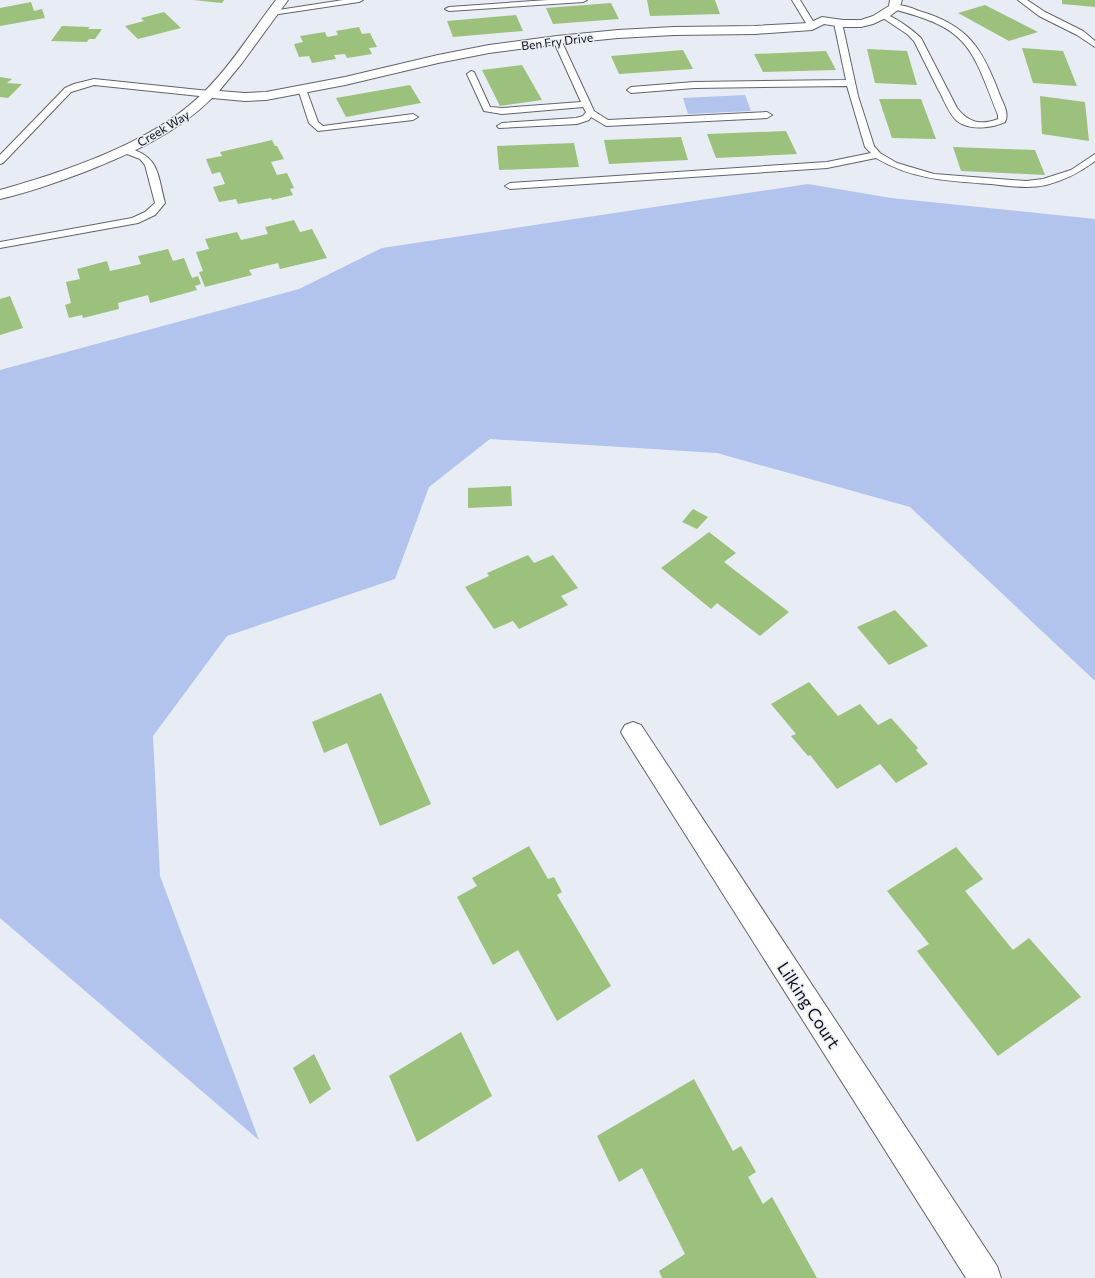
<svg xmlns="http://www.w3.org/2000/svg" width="1095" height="1278" viewBox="0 0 1095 1278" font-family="Commissioner,sans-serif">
<rect width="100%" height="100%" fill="#e8ecf5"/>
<g fill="#b2c3ee">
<path d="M745,95L751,111L688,114L683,98Z"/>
<path d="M808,184L891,198L1095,219V681L910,507L717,453L490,439L429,487L395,579L227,636L153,736L160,876L259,1140L0,918V370L299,289L382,248Z"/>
</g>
<g fill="#9bc17c">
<path d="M193,0H224L222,3Z"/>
<path d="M647,0H715L720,14L650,16Z"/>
<path d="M1062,0H1095V7L1062,4Z"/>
<path d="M31,2L34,11L42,9L45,18L0,26V8Z"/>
<path d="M611,3L619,19L553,24L546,8Z"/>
<path d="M985,5L1038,32L1009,41L958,13Z"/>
<path d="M164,12L181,28L138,39L125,26L144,21L141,18Z"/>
<path d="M516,15L523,31L453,37L447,21Z"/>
<path d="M62,26L90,27L88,29H102L95,39H89L87,42L51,41Z"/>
<path d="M359,27L362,34L370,33L377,47L369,48L372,54L347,58L345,54L334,55L336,59L312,63L309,56L299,57L294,44L303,42L300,36L325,32L327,37L338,35L336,31Z"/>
<path d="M1022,48L1063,51L1077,86L1033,83Z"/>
<path d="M867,49L907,51L917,85L875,83Z"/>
<path d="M683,50L693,69L619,74L611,56Z"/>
<path d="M826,51L836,70L763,72L754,54Z"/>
<path d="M522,65L542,100L500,106L482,70Z"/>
<path d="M0,77L12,79L7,83L22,84L8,98L0,97Z"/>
<path d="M410,85L421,103L346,117L336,98Z"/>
<path d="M1040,96L1085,102L1089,141L1042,134Z"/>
<path d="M879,99H921L936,139L892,138Z"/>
<path d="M786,131L797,154L716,158L707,134Z"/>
<path d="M681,137L688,160L609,164L604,140Z"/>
<path d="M272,140L275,146H277L284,159L271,162L277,175L287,173L294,188L290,189L293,195L272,200L271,198L238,204L236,199L219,202L213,187L225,184L220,172L212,174L206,159L222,156L220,152Z"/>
<path d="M574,143L579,167L499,170L497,146Z"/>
<path d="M953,147L1035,150L1045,175L961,171Z"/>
<path d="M294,220L300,232L312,229L327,258L280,269L278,263L249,270L252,275L205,287L199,272L203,271L196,252L209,249L205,239L237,232L241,240L268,234L265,227Z"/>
<path d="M168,249L173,261L184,258L192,278L198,276L201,284L195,286L197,290L150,303L148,295L118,303L119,309L83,318L82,315L69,318L65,305L71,303L66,282L80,279L77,269L107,261L110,271L141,264L138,256Z"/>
<path d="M10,296L23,328L0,335V299Z"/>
<path d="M511,486L512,506L468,508V488Z"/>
<path d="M693,509L708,517L697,529L682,522Z"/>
<path d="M709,532L736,553L724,562L789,612L760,636L717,603L711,609L661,568Z"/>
<path d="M528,555L534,563L553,555L578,588L561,596L568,605L519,629L513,621L494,629L465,587L489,576L487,573Z"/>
<path d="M895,610L928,646L889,665L857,627Z"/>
<path d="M809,682L838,716L860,704L878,725L891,718L918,748L916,750L928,764L896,783L880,764L837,789L810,755L808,756L791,736L796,734L771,704Z"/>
<path d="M381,693L431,804L380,826L347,743L324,753L312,722Z"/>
<path d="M529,846L548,879L554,877L562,892L557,895L611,986L557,1021L518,950L493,965L457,897L477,886L472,878Z"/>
<path d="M956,847L983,879L965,891L1013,950L1029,938L1081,997L998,1056L917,951L929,944L887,891Z"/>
<path d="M461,1032L492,1096L417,1142L389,1076Z"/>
<path d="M314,1054L331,1089L310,1104L293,1068Z"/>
<path d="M694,1079L733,1151L741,1146L756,1172L748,1177L763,1204L772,1197L817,1278H662L659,1271L685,1254L642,1168L619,1182L597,1136Z"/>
</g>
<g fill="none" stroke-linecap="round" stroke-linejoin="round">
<defs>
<g id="lane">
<path d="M343,0H363L359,2L272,15L268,13L272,11Z"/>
<path d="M548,0H587L583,2L449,11L445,9L449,7Z"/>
<path d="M792,0H800L816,26L815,28H809Z"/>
<path d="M1018,0H1027L1045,12L1083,31L1095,41V47L1077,35L1039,16Z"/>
<path d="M892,5C900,4 912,8 919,11C968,25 982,48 999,93C1002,102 1010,113 1005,122C992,128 970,131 957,121C948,113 944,99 938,89C930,73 922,57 914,41L907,34L880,16L881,14C891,13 914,31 921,38L957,108C968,122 980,126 998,119V115C971,46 969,28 892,9Z"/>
<path d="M835,21H838L842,23L858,96L874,146L880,153L897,163L934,174L1026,181L1043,179L1071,170L1095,154V161C1079,173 1065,180 1046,185C1028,189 1009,186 991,184C949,181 913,180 876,158L827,168L510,189L505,186L510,183L827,162L871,153L865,147L847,86L694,88L631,93L627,90L631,87L694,82L846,80L834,23Z"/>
<path d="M554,38H557L561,40L594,111L608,120L767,112L772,115L767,118L606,126L591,117L589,120L577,124L499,128L497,126L502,123L576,118L583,116L586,112L583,107L502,114L484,111L467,74L471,71L474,72L490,107L502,108L581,102L553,40Z"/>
<path d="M94,79L209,91L213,94L209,97L94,85L71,92L3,163L0,164V155L65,88L74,84Z"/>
<path d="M302,86L306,89L318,122L323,126L413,114L418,117L413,120L318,131L309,123L298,89Z"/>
<path d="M125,147C160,156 157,173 165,203L155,215L138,223L0,248V242L132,218L145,212L155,203L145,165L140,159L122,152L120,150Z"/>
</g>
<g id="street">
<path d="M276,0H288L242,63L219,91L245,93L266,92L345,77L438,55L489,45L557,36L618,30L674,27L755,26L809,23L822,17L843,20H861L873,16L889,6L890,0H902L899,9L890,16L873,24L861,27H843L824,24L812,30L755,34L674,35L618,38L557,44L489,53L438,63L345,85L266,100L245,101L212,98C177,133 132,153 87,171C58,182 30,192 0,199V190C61,173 144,145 192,103C226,74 249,35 276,0Z"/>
<path d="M633,722L641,725L997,1266L1001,1278H966L625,739L621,732L625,725Z"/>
</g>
</defs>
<use href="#lane" stroke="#61646c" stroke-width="2"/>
<use href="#street" stroke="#61646c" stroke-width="2"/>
<use href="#lane" fill="#fff" fill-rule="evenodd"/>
<use href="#street" fill="#fff" fill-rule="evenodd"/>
</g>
<g text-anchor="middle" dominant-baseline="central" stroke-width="3" stroke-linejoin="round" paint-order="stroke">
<g font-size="12" fill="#121316" stroke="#e8ecf5">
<text transform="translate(557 41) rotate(-7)">Ben Fry Drive</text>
<text transform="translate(163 128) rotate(-31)">Creek Way</text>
</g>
<g font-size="17" fill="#121316" stroke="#e8ecf5">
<text transform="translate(809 1005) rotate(57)">Lilking Court</text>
</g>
</g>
</svg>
